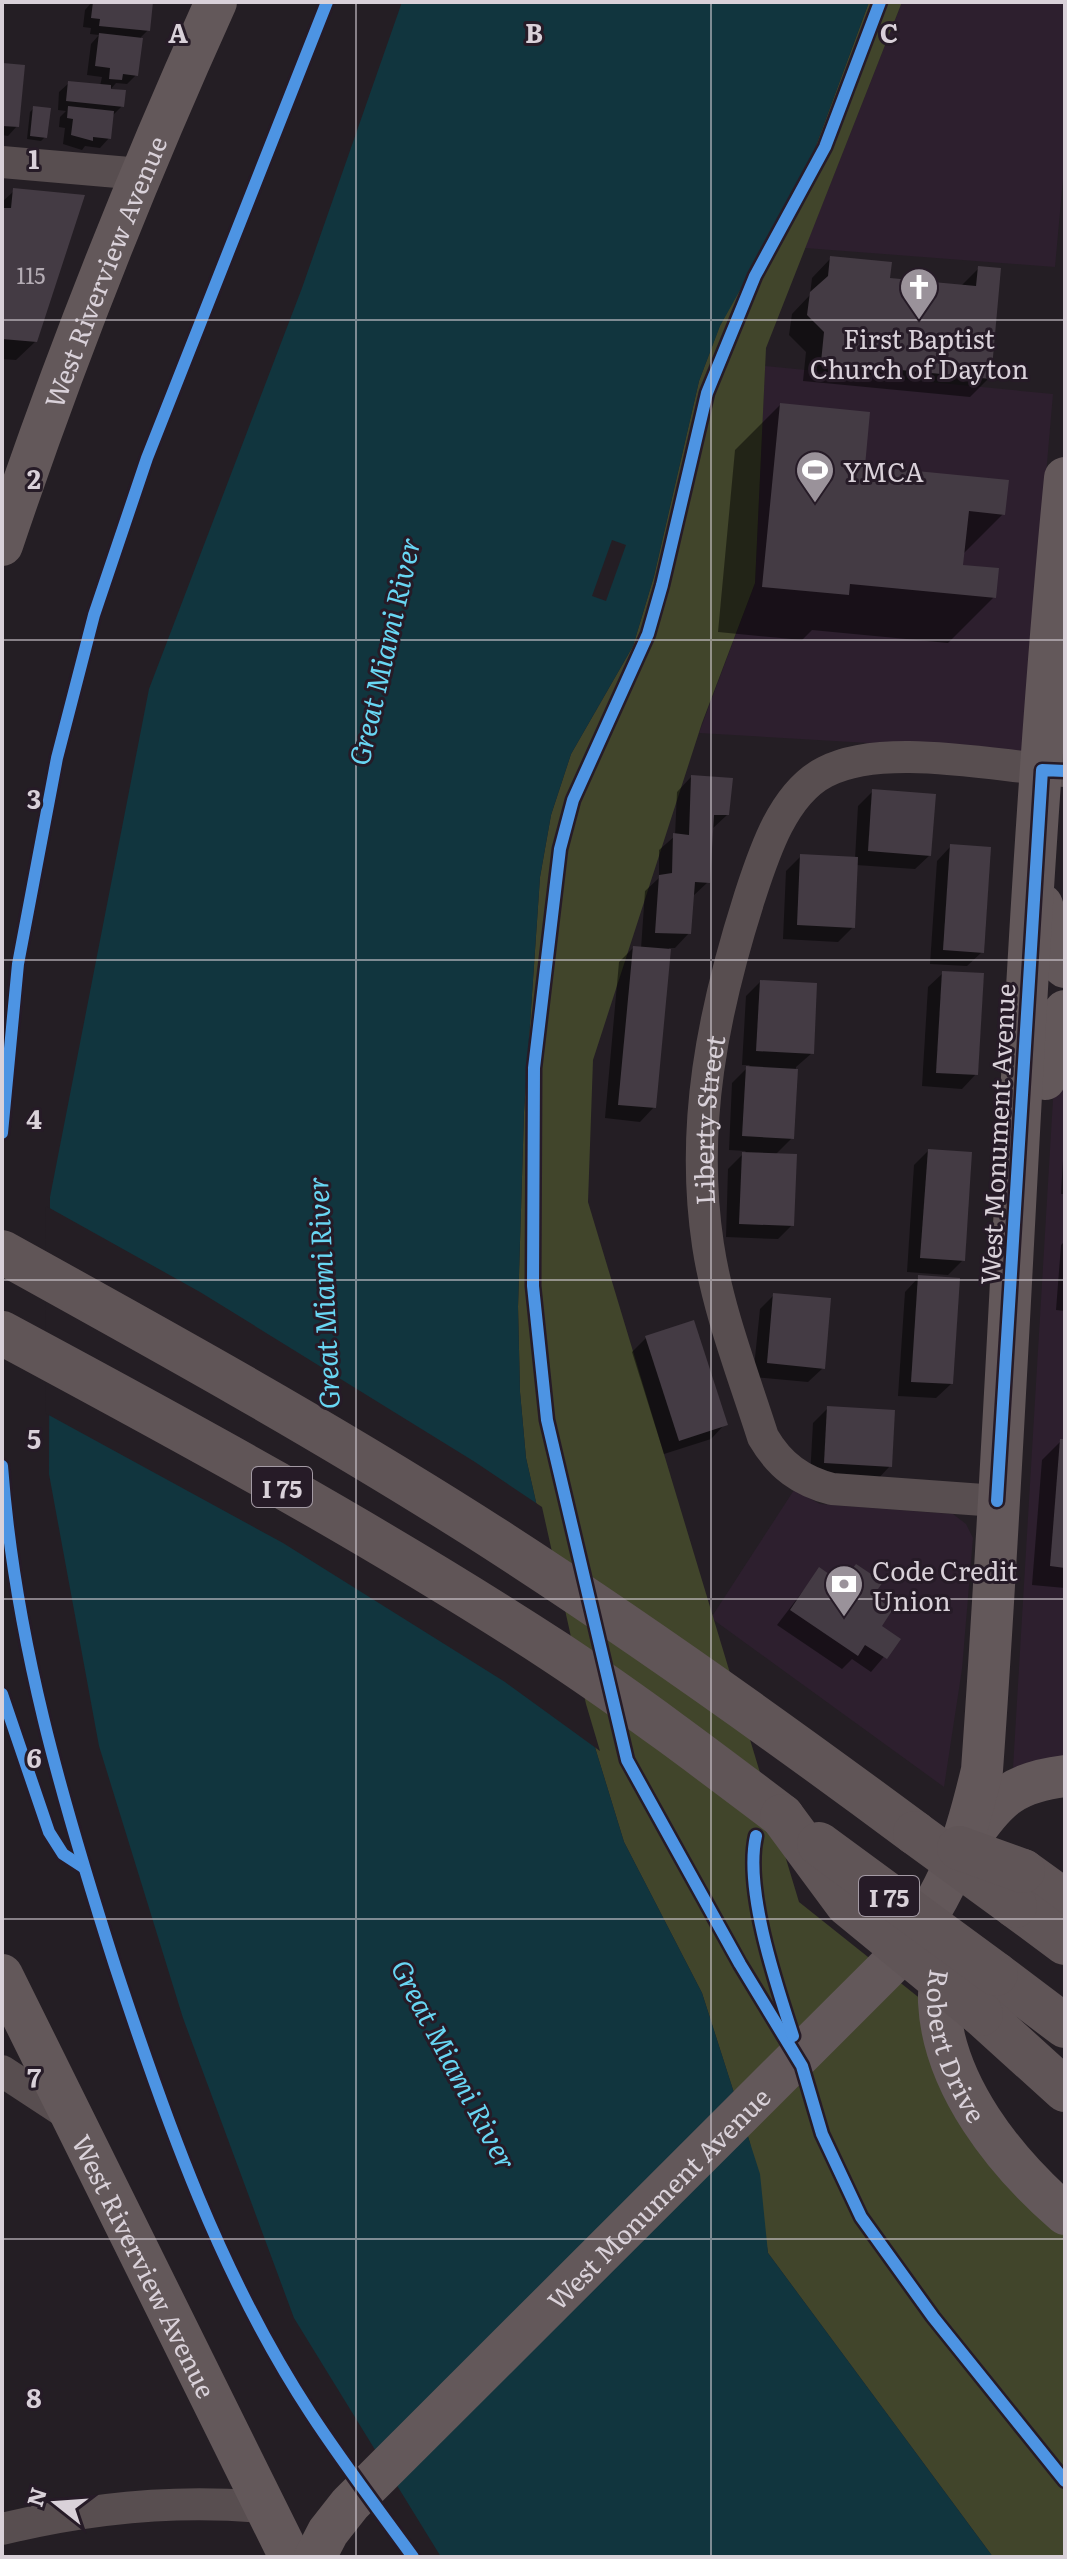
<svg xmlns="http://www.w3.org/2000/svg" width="1067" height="2559" viewBox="0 0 1067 2559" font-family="Literata,serif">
<rect width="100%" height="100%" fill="#241e24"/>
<g fill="#2d1f2e">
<path d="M902,2H1065V157L1055,267L805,248Z"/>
<path d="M765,366L1053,394L1022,752L699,733L755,583Z"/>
<path d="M1065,1020V1762L1013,1768L1055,1066Z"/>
<path d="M794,1490L820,1504L953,1514L966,1524L973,1538L962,1669L944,1787L711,1618Z"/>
</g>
<path fill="#41452b" d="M869,2H902L766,348L755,583L702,723L593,1060L588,1202L799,1902L922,2000L1040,2217L1065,2235V2557H993L768,2253L750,2143L702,1993L624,1842L582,1705L526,1458L520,1392L518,1307L524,1112L540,877L551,815L571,754L633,646L654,576L699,381L720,325L807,170Z"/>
<path fill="#11353e" d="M402,2H869L807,170L720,326L699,381L654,576L633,646L571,754L551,815L540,877L524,1112L518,1307L520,1392L526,1458L582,1705L624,1842L702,1993L760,2174L768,2253L993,2557H441L294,2318L183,2018L99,1746L49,1474L50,1197L149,689L302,288Z"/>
<g fill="#241e24">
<path d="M612,540L626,545L606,601L592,596Z"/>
<path d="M46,1206L200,1292L475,1462L542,1507L586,1704L600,1751L505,1682L283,1543L45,1413Z"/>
</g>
<g fill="#0007">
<path d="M92,2H151L148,30L141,37L136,75L127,84L116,83L109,91L122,106L112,116L109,138L100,148L85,146L82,150L63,144L65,128L59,127L60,117L66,111L58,110L59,92L69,83L100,86L102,77L87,75L91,44L99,35L90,34L91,28L83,27L85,10Z"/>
<path d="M4,65L17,126L8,136L2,135Z"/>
<path d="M34,108L45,137L41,141L27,139L30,112Z"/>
<path d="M14,191L36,341L16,360L2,359V202Z"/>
<path d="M831,258L888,280L960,287L979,268L989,378L970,397L803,381L806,352L789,335L792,314L810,295L812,278Z"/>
<path d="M780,405L863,468L1003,514L962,555L961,567L994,597L948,643L812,630L802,640L718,632L735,450Z"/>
<path d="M691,777L727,815L712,829L708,882L693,896L689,933L675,948H669L654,1107L640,1122L605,1118L619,962L633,948L641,949L645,891L659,878V850L675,836L677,792Z"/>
<path d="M873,791L930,855L915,869L856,865L853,927L838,942L783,939L786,871L801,856L855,859L858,806Z"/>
<path d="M951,846L982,952L967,966L930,964L937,861Z"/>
<path d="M943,973L976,1074L962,1089L922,1086L928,987Z"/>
<path d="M760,982L812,1053L796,1067L792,1138L775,1155L792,1225L778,1239L726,1237L728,1169L746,1151L729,1150L732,1083L750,1065H742L746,996Z"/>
<path d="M1065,1125V1194H1061Z"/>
<path d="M928,1151L963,1260L948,1275L907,1272L914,1165Z"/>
<path d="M1065,1241V1311L1056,1310L1061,1245Z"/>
<path d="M919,1277L951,1384L936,1398L898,1396L905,1292Z"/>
<path d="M774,1295L823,1368L808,1382L753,1377L760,1309Z"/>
<path d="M646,1338L725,1424L711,1439L664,1454L632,1352Z"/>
<path d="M828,1408L890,1466L876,1481L810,1477L813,1423Z"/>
<path d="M1061,1441H1065V1588L1032,1585L1042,1460Z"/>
<path d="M856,1566L879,1626L898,1640L871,1672L852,1659L842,1669L777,1625L819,1570L839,1584Z"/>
</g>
<g fill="#443b44">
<path d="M93,2H153L150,31L99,26L100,19L91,18Z"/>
<path d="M99,33L143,38L138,76L123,74L122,80L109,79L110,68L95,66Z"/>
<path d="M3,63L25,65L19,127L2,126Z"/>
<path d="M68,81L111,85V89L126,90L124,107L66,101Z"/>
<path d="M33,106L51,108L47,138L30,136Z"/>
<path d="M68,106L114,111L111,139L93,137V141L71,135L73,119L67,118Z"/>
<path d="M13,188L85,195L37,342L2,339V208H11Z"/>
<path d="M830,256L892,262L890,278L976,286L978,266L1001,268L991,379L821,362L824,332L807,315L810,292L828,276Z"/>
<path d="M780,403L870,412L865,466L1009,480L1005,515L969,511L963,565L999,568L996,598L850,584L849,595L762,587Z"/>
<path d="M691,775L733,778L729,815H714L710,883L695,882L691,934L655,933L659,875L672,873L673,833L689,835Z"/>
<path d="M872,789L936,794L931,856L868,851Z"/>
<path d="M950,844L991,847L984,953L943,950Z"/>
<path d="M800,854L858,857L855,928L797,925Z"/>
<path d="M633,946L671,949L656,1108L618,1105Z"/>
<path d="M942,971L984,973L978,1075L936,1073Z"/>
<path d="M760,980L817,983L814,1054L756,1051Z"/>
<path d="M746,1066L798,1069L794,1139L742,1136Z"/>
<path d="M928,1149L972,1152L965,1261L920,1258Z"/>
<path d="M742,1152L797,1154L794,1226L739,1224Z"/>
<path d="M918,1275L960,1278L953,1384L911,1382Z"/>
<path d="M773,1293L831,1298L825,1369L767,1363Z"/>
<path d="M694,1320L728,1425L679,1441L645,1336Z"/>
<path d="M827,1406L895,1410L892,1467L824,1463Z"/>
<path d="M1060,1439H1065V1568L1050,1566Z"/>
<path d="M856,1564L883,1582L873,1596L893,1609L882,1626L901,1639L887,1659L865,1645L858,1656L790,1610L819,1567L842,1583Z"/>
</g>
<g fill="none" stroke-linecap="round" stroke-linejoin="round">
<g stroke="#584e50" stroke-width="32">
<path d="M2,162L141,174"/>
<path id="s1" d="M997,1501L832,1489C801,1481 780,1466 763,1437C743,1374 718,1311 708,1245C690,1126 713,1012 749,899C763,856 782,794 825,772C884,741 998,767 1065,771"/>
<path d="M2,2071L72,2117"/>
<path d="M2,2529C88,2508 174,2499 263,2507"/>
</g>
<g stroke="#63585a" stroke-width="42">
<path id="s2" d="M2,545C64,361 136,179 216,2"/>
<path d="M1042,905L1059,962L1065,967"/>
<path d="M1045,1079C1046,1053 1046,1031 1065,1011"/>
<path d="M970,1838C998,1797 1015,1782 1065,1776"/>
<path id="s3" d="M945,1953C943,1968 938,1986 939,2002C943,2085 1005,2162 1065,2214"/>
<path id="s4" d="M2,1975L290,2557"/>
<path id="s5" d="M315,2557L328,2532L350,2504L902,1953C950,1889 964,1846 982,1770C1013,1340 1023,908 1065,478"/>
</g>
<g stroke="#605557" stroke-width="44">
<path d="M2,1252C161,1340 320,1428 473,1525C625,1622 771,1726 915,1833"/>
<path d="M2,1333C190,1434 378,1536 557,1653C634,1704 708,1760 782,1816"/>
<path d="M1023,1871L1065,1901"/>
<path d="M1015,1906L1065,1943"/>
<path d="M996,1974L1065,2026"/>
<path d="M981,2014L1065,2090"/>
</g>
<g stroke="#605557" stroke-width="44">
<path d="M782,1816L847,1904L981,2014"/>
<path d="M915,1833L1015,1906"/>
<path d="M819,1844L996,1974"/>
<path d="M959,1848L1023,1871"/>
</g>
<defs>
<g id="cycleway">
<path d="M880,2L825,147L755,276L707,393L662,585L648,634L573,800L560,849L534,1068L533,1286L547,1420L627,1760L740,1964L802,2066L822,2134L861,2217L933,2317L1065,2481"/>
<path d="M2,1133L18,964L57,758L94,615L147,458L327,2"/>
<path d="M2,1466C15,1640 62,1800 115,1966C166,2121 221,2277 311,2414C343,2463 379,2510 413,2557"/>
<path d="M997,1501L1042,770L1065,771"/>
<path d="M2,1694L49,1832L63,1854L83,1867"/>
<path d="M756,1836C744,1889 776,1984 793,2036"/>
</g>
</defs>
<use href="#cycleway" stroke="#261b27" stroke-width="17"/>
<use href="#cycleway" stroke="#4d94e3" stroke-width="12"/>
</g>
<path fill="none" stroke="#d9d1d9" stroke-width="2" stroke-opacity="0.55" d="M356,2V2557M711,2V2557M2,320H1065M2,640H1065M2,960H1065M2,1280H1065M2,1599H1065M2,1919H1065M2,2239H1065"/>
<defs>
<symbol id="church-pin" viewBox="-11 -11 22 30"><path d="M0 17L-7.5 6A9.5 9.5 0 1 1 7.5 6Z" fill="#9a929a" stroke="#261b27"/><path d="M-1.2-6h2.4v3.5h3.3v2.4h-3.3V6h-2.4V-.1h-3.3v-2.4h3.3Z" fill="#fff"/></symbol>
<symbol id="stadium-pin" viewBox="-11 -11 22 30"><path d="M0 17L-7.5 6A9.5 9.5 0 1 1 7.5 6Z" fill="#9a929a" stroke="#261b27"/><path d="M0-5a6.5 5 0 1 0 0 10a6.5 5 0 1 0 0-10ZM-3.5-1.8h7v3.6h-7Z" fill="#fff"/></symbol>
<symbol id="bank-pin" viewBox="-11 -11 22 30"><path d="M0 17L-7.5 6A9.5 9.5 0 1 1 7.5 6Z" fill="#9a929a" stroke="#261b27"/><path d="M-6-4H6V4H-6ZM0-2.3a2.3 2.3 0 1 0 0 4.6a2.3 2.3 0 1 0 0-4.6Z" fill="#fff"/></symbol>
</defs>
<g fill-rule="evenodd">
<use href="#church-pin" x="897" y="265" width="44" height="60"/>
<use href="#stadium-pin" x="793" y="448" width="44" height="60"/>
<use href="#bank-pin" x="822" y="1562" width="44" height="60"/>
</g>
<g text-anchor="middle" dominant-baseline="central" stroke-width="6" stroke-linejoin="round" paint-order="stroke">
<g font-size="22" fill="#b4acb4">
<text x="31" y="274">115</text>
</g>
<g fill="#261b27" stroke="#a39aa4" stroke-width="2">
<rect x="252" y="1467" width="60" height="40" rx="6"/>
<rect x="859" y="1876" width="60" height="40" rx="6"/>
</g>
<g font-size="24" font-weight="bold" fill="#d9d1d9">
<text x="282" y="1487">I 75</text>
<text x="889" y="1896">I 75</text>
</g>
<g font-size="26" fill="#d9d1d9" stroke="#261b27">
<text stroke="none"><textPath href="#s2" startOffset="292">West Riverview Avenue</textPath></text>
<text stroke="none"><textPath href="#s1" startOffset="580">Liberty Street</textPath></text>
<text transform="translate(996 1134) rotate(-87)">West Monument Avenue</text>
<text stroke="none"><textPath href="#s3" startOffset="96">Robert Drive</textPath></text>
<text stroke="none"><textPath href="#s5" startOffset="498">West Monument Avenue</textPath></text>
<text stroke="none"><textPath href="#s4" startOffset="324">West Riverview Avenue</textPath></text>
</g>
<g font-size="26" fill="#d9d1d9" stroke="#261b27" text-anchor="start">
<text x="919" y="337" text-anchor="middle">First Baptist<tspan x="919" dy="30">Church of Dayton</tspan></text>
<text x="843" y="470">YMCA</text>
<text x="872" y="1569">Code Credit<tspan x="872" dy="30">Union</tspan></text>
</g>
<g font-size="28" font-style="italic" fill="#68d6f3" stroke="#261b27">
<text transform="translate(383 651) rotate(-77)">Great Miami River</text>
<text transform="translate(322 1293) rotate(-93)">Great Miami River</text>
<text transform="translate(455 2064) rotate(62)">Great Miami River</text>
</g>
</g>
<g font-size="26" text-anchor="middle" font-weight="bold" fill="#d9d1d9" stroke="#261b27" stroke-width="6" stroke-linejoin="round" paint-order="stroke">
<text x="178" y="43">A</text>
<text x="534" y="43">B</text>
<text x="889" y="43">C</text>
<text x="34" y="169">1</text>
<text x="34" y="489">2</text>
<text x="34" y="809">3</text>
<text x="34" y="1129">4</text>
<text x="34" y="1449">5</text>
<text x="34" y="1768">6</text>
<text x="34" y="2088">7</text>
<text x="34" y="2408">8</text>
</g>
<rect width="1067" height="2559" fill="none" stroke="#d9d1d9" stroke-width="8"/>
<g transform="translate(56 2503) rotate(287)" stroke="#261b27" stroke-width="6" paint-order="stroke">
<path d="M0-6L14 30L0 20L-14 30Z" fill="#d9d1d9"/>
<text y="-12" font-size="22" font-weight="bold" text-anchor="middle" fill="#d9d1d9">N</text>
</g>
</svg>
